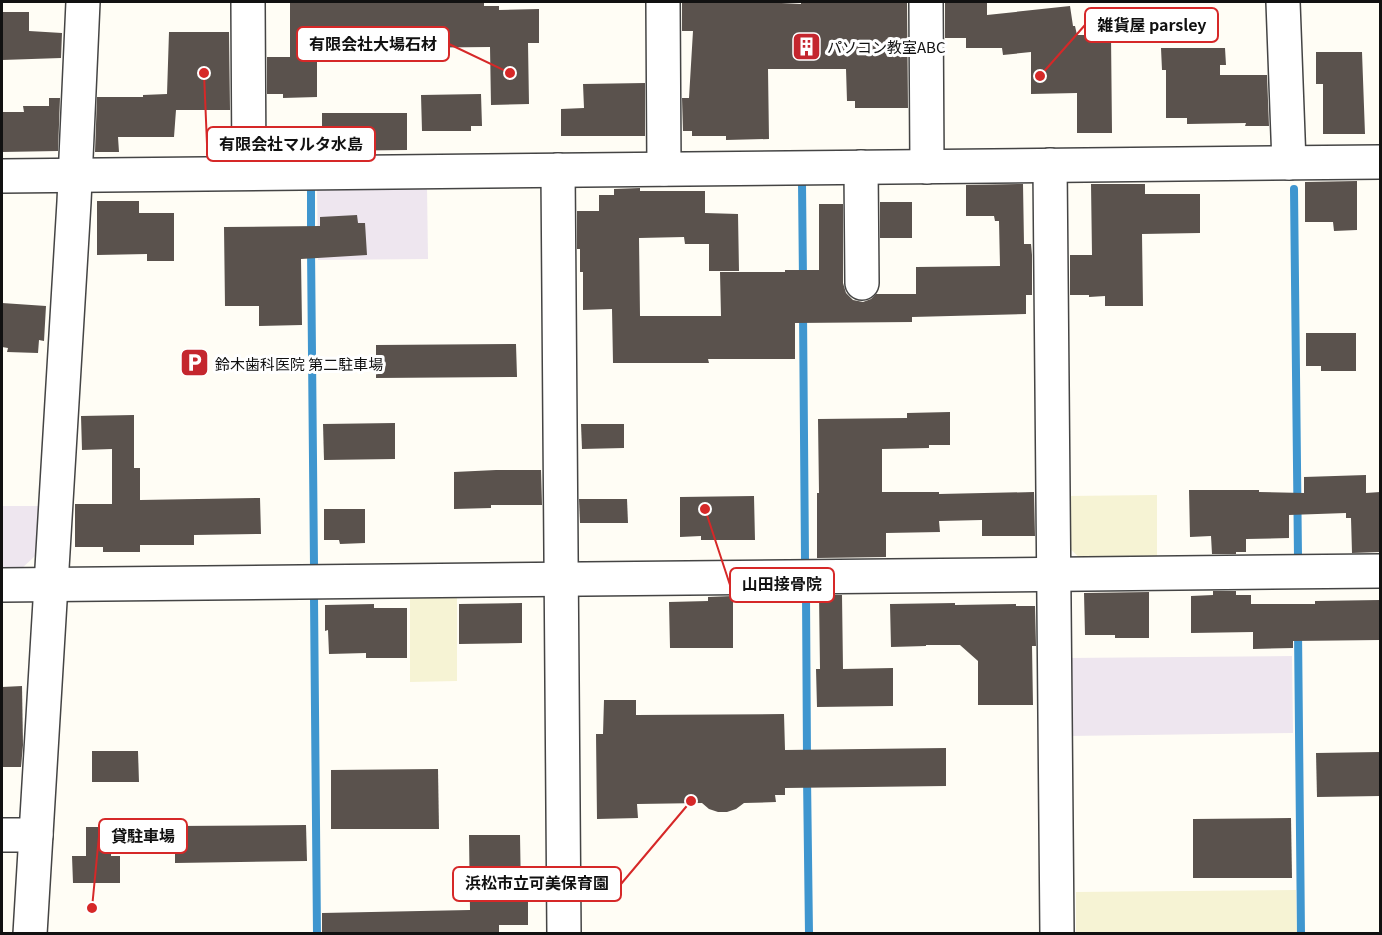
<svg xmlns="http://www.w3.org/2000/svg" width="1382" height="935" viewBox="0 0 1382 935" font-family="Georgia,'Noto Sans JP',serif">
<rect width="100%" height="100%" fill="#fffdf5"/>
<g fill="#eee6ef">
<path d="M427,186L428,259L318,260L317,187Z"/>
<path d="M2,506H39L36,555L20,570H2Z"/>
<path d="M1292,656L1293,733L1068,736V658Z"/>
</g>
<g fill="#f6f3d4">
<path d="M1157,495V559H1081L1066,545V496Z"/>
<path d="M410,595H457V681L410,682Z"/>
<path d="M1296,890L1297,933H1076V892Z"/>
</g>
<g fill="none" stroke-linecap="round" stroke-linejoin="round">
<g stroke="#3f96cf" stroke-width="8">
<path d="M802,183L803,281"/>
<path d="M311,188V236"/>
<path d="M1294,189L1298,557"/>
<path d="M311,249L314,565"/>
<path d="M803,312L805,560"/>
<path d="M806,594L807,758"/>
<path d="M314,598L317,934"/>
<path d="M1298,630L1301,934"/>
<path d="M807,777L809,934"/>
</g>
</g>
<g fill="#5a524d">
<path d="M290,2H484V6H499V10L539,9V43H528L529,104L491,105L490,47L392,48V34L318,35V45H317V97L283,98V94H267V57H290Z"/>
<path d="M682,2H761L801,4V2H907L908,108H855V101H847L846,69H768L769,139L726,140V136H692V131H683L682,98H689L693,31H682Z"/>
<path d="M945,2H987V15L1070,6L1073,26H1075L1077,35H1111L1112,133H1077V93L1031,94V52L1003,55L1002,48H966V38H945Z"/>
<path d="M2,12H29V31L62,33L61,58L2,60Z"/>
<path d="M169,32H229L230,110H176L174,137H118L119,152H95L97,97H143V95L167,94Z"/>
<path d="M1161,48H1225L1226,65H1220V75H1267L1269,126H1245L1246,123L1187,124V118H1166V70H1162Z"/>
<path d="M1316,52H1362L1365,134H1323V84H1316Z"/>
<path d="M645,83V136H561V109L584,108L583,84Z"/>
<path d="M481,94L482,126H471V131H422L421,95Z"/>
<path d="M49,98H60L58,151L2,152V112H24L23,106H49Z"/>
<path d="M322,113H407V150L322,151Z"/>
<path d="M1357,181V230L1334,231L1333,222H1305V182Z"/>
<path d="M1023,184L1024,244H1031L1032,255V295H1026V314L912,317V322L795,323V359H708L709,363H613L612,309L583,310V272H580V249H577V211H599V195H614V189L640,188V191H705V213L738,214L739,271H709V244H685L684,237L639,238L640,316H721L720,272H785V270H819V204H843V283L846,293L853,300L863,302L871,299L876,294H916V267L1000,266L999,221H995L994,216H966V185Z"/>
<path d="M1091,184H1145V194H1200V233L1142,234L1143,306H1105V296L1089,297V295H1070V255H1092Z"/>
<path d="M97,201H139V213H174V261H147V254L97,255Z"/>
<rect x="880" y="202" width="32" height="36"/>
<path d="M357,215L358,223H365L367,255L301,259L302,325L259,326V306H225L224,227L320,226V217Z"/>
<path d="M2,303L46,306L44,341L39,340L38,353L7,352L8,348L2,347Z"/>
<path d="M1306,333H1356V371H1321V366H1306Z"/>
<path d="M516,344L517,377L376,378V345Z"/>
<path d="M950,412V445H929V448L882,449V492H939V494L1034,492L1035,536H982V520L939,521L940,532L886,533V557L817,558V493H819L818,419L907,418V413Z"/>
<path d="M134,415V468H140V500L260,498L261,534L194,535V545H140V552H103V547H75V504H112V449L82,450L81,416Z"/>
<path d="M395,423V459L324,460L323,424Z"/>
<path d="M581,424H624V448L582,449Z"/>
<path d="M496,470H541L542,505H491V508L454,509V472Z"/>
<path d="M1366,475V493L1380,492V552L1352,553L1351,518H1346V513L1289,515V538L1246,539V552H1236V554H1212L1211,536L1190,537L1189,490H1259V492L1304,493V477Z"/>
<path d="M754,496L755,540H701V536L680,537V497Z"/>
<path d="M579,499H627L628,523H580Z"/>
<path d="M324,509H365V543L340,544L339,540H324Z"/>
<path d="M1213,591H1236V595H1251V604H1315V601L1380,600V640L1293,641V648L1253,649V632L1191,633V596L1213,595Z"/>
<path d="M1149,592V638H1115V635H1085L1084,593Z"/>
<path d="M819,595H842L843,669L893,668V706L817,707L816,669H820Z"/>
<path d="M733,596V648H670L669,602L708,601V597Z"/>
<path d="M522,603V643L459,644V604Z"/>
<path d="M955,603V605L1016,604V606H1035L1036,646H1032L1033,705H978V661L960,645H926V646L891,647L890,604Z"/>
<path d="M374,604V608H407V658H366V653L329,654L328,630L325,631V605Z"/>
<path d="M22,686L23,745L21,767H2V687Z"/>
<path d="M604,700H636V715L784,714L785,750L946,748V786L785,788V795H775L776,802L744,803L736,809L727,812H718L709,809L702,803L637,804L638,818L597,819L596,734H603Z"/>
<path d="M92,751H138L139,782H92Z"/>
<path d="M1380,752V796L1317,797L1316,753Z"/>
<path d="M438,769L439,829H331V770Z"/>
<path d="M1291,818L1292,878H1193V819Z"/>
<path d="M306,825L307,861L175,863V826Z"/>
<path d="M86,827H112L111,856H120V883H73L72,856H86Z"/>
<path d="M469,835H520L521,895H528V925H499V933H322V913L470,910Z"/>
</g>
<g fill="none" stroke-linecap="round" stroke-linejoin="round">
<defs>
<g id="minor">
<path d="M248,2L249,173"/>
<path d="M663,2L664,169"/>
<path d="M926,2L927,167"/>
<path d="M1283,2L1289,163"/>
<path d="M1050,165L1057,934"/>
<path d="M861,167L862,283"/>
<path d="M558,170L564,934"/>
<path d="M2,176L1380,162"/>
<path d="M2,585L1380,571"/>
<path d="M2,835H36"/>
<path d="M30,934L74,202L83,2"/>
</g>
</defs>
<use href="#minor" stroke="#444" stroke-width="36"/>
<use href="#minor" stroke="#fff" stroke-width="33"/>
</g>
<defs>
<symbol id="building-square" viewBox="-11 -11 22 22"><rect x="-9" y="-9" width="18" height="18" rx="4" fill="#c4262e" stroke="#fff"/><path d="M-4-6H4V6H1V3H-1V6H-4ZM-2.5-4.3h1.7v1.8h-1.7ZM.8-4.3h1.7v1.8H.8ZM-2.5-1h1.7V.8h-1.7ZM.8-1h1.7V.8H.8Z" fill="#fff"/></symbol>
<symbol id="parking-square" viewBox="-11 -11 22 22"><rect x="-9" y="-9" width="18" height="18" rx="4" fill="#c4262e" stroke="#fff"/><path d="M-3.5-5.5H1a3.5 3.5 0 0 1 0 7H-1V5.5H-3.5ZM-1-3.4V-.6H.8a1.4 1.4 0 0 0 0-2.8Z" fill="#fff"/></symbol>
</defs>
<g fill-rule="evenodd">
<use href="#building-square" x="790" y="30" width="33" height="33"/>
<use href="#parking-square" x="178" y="346" width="33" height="33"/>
</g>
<g text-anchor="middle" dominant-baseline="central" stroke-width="6" stroke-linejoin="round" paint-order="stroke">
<g font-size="15" fill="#111" stroke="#fff" text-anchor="start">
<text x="827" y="46">パソコン教室ABC</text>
<text x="215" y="363">鈴木歯科医院 第二駐車場</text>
</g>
</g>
<path fill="none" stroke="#d62828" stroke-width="2" d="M1040 76L1085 25M510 73L449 44M204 73L207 144M705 509L730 585M92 908L99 836M691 801L621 884"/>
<g fill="#d62828" stroke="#fff" stroke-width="2">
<circle cx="1040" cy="76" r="6"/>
<circle cx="510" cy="73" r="6"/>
<circle cx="204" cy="73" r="6"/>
<circle cx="705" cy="509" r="6"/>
<circle cx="92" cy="908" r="6"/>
<circle cx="691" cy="801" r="6"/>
</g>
<g fill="#fff" stroke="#d62828" stroke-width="2">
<rect x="1085" y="8" width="133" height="34" rx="6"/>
<rect x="297" y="27" width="152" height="34" rx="6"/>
<rect x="207" y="127" width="168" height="34" rx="6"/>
<rect x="730" y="568" width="104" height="34" rx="6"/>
<rect x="99" y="819" width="88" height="34" rx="6"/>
<rect x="453" y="867" width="168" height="34" rx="6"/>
</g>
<g font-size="16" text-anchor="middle" font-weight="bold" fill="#111">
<text x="1152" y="31">雑貨屋 parsley</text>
<text x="373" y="50">有限会社大場石材</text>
<text x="291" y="150">有限会社マルタ水島</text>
<text x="782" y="590">山田接骨院</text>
<text x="143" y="842">貸駐車場</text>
<text x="537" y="889">浜松市立可美保育園</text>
</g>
<rect width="1382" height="935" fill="none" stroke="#111111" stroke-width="6"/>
</svg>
